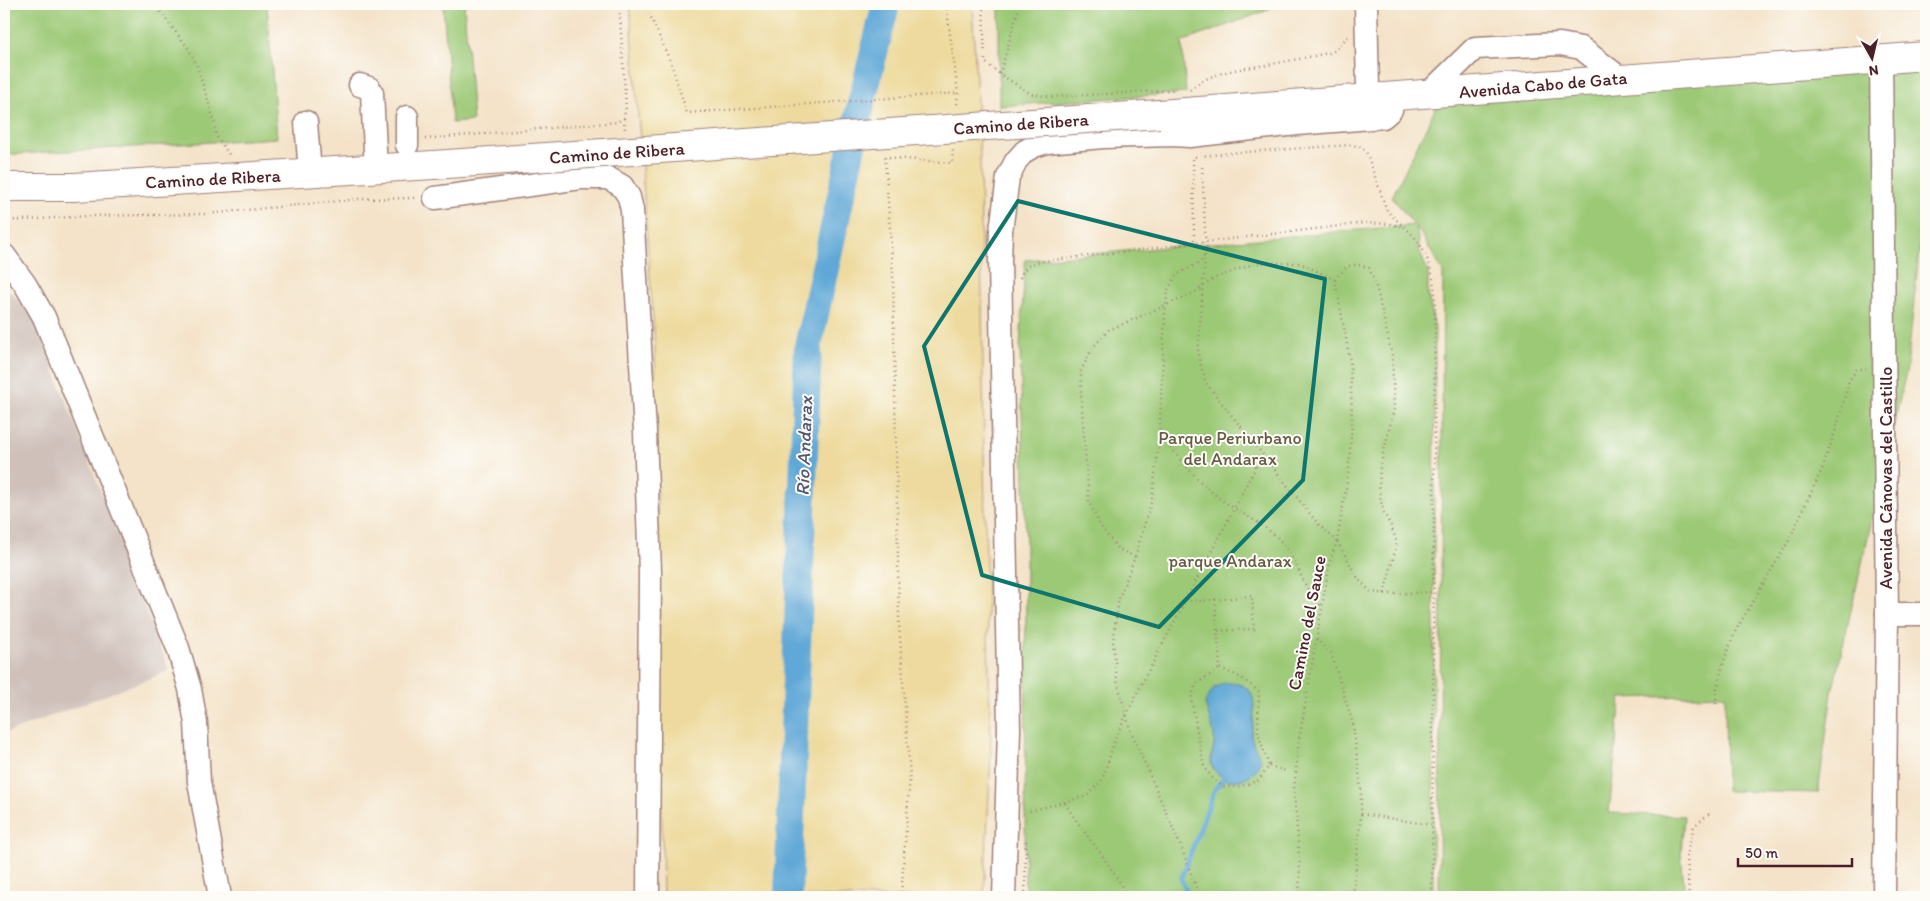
<svg xmlns="http://www.w3.org/2000/svg" width="1930" height="901" viewBox="0 0 1930 901" font-family="Itim,sans-serif">
<rect width="100%" height="100%" fill="#fdfcf7"/>
<filter id="ink" filterUnits="userSpaceOnUse"><feTurbulence type="fractalNoise" baseFrequency=".02" numOctaves="2"/><feDisplacementMap in="SourceGraphic" scale="10" xChannelSelector="R" yChannelSelector="G"/><feConvolveMatrix kernelMatrix="1 2 1 2 8 2 1 2 1" color-interpolation-filters="sRGB"/></filter>
<filter id="wash" filterUnits="userSpaceOnUse"><feTurbulence type="fractalNoise" baseFrequency=".0096" numOctaves="4" result="noise"/><feDisplacementMap in="SourceGraphic" scale="20" xChannelSelector="R" yChannelSelector="G"/><feGaussianBlur stdDeviation="1.12" result="paint"/><feColorMatrix in="noise" values="0 0 0 0 0 0 0 0 0 0 0 0 0 0 0 0 0 1.4 0 .05"/><feComposite in="paint" operator="in"/></filter>
<g filter="url(#wash)">
<rect width="100%" height="100%" fill="#f4e3c9"/>
<path fill="#cfc0ba" d="M4,286L24,306L36,322L169,671L4,734Z"/>
<g fill="#9cc976" stroke="#737450">
<path d="M4,4H267L277,138L4,155Z"/>
<path d="M443,4H472L464,5L473,121L452,123Z"/>
<path d="M999,4H1273L1268,10L1182,42L1186,93L999,106Z"/>
<path d="M1926,67V185L1907,368L1832,693L1818,793L1726,791L1725,695L1621,698L1609,813L1684,816L1681,854L1685,897H1439L1443,272L1416,226L1420,252L1428,272V295L1435,328L1433,897H1025L1026,547L1020,348L1025,260L1414,225L1392,197L1439,101Z"/>
</g>
<path fill="#eeda9e" stroke="#9c7c64" d="M630,4H972L980,159L985,524L991,752L984,897H663L655,345Z"/>
<path fill="#60a8d7" stroke="#556481" d="M1224,683C1254,682 1256,697 1253,724C1253,727 1251,732 1251,735C1252,743 1258,753 1261,760C1256,771 1251,777 1239,780C1231,782 1225,780 1218,774C1203,761 1217,751 1214,735C1212,724 1207,713 1205,702L1214,688Z"/>
<g fill="none" stroke-linecap="round" stroke-linejoin="round">
<path stroke="#60a8d7" stroke-width="4.5" d="M1189,897L1181,879L1215,789L1223,779"/>
<path stroke="#60a8d7" stroke-width="28" d="M788,897L808,346L862,100L886,4"/>
</g>
</g>
<g filter="url(#ink)">
<g fill="none" stroke-linecap="round" stroke-linejoin="round">
<defs>
<g id="minor">
<path d="M1366,4L1368,88L1379,98"/>
<path d="M1881,59L1887,614L1884,897"/>
<path d="M360,85L369,88L372,93L376,169"/>
<path d="M1428,94L1475,48L1560,44L1581,48L1620,78"/>
<path d="M306,122L310,173"/>
<path d="M407,145V117"/>
<path d="M435,198L581,178H608L622,186L629,197L632,210L645,432L650,572L648,897"/>
<path d="M4,255L25,284L44,317L178,648L190,689L196,723L199,782L220,897"/>
<path d="M1887,614H1926"/>
<path d="M1004,897L1009,730L1000,261L1001,231L1008,177L1016,161L1025,151L1034,146L1047,142L1103,137L1172,135L1190,136L1297,124L1371,118L1383,117L1391,110L1394,96"/>
</g>
<g id="major">
<path d="M1159,114L1926,56"/>
<path d="M4,187H74L433,165"/>
</g>
</defs>
<use href="#minor" stroke="#9f817a" stroke-width="25"/>
<use href="#major" stroke="#9f817a" stroke-width="30"/>
<g stroke="#9f817a" stroke-width="2.5" stroke-dasharray="1 4" stroke-linecap="butt">
<path d="M154,4L189,49L197,66L214,120L216,136L230,156"/>
<path d="M645,4L671,63L687,113L958,93"/>
<path d="M946,4L958,93L957,106"/>
<path d="M983,4L985,62L1000,74L1031,94L1051,97L1173,90L1175,91"/>
<path d="M1000,74L1020,4"/>
<path d="M1190,90C1211,71 1240,69 1267,65C1288,61 1309,57 1329,53L1336,50L1348,36"/>
<path d="M624,118L625,131"/>
<path d="M425,139L617,122L624,118L626,107L619,4"/>
<path d="M4,221L90,216L206,214L359,199L418,198"/>
<path d="M1190,243L1194,240L1193,157L1230,153L1350,145L1359,146L1366,151L1387,211L1414,236L1426,255L1432,274L1435,293L1432,897"/>
<path d="M1205,255L1198,354L1206,383L1318,524L1337,541L1330,561L1299,740L1294,790L1300,868L1299,897"/>
<path d="M1020,278C1023,269 1028,265 1037,262L1365,223L1390,224L1404,227"/>
<path d="M1335,280C1346,266 1350,261 1369,268L1377,289L1392,355L1394,409L1380,467L1379,491L1383,511L1391,526L1397,543L1384,594"/>
<path d="M1161,436C1179,458 1196,480 1219,498C1240,514 1270,525 1286,548C1300,567 1304,591 1322,607"/>
<path d="M1135,557L1117,548L1100,525L1089,502L1081,395V371L1093,347L1109,330L1194,293L1215,278L1256,263H1300L1335,280L1350,360L1352,418L1349,470L1337,541L1359,580L1371,592L1389,594L1434,592"/>
<path d="M1215,599L1220,668"/>
<path d="M1185,600C1194,603 1239,597 1252,596L1254,629L1217,631"/>
<path d="M1316,639L1331,653L1353,724L1361,788V814L1353,897"/>
<path d="M1220,668L1242,678L1259,692L1258,733L1269,766L1259,780L1239,787H1224L1215,781L1204,767L1191,698L1196,684Z"/>
<path d="M1716,704L1717,689L1725,657L1736,630L1788,542L1823,467L1838,422L1849,381L1857,369H1866"/>
<path d="M1269,766L1286,771"/>
<path d="M1065,803C1084,836 1111,861 1127,897"/>
<path d="M1030,811L1087,796L1102,780L1117,734L1137,693L1258,463L1264,457"/>
<path d="M1361,814L1432,825"/>
<path d="M901,897L910,776L899,624L893,275L885,157L952,163L953,149"/>
<path d="M1025,897L1026,841"/>
<path d="M1200,897L1181,847L1130,729L1117,681L1113,641L1119,598L1135,557L1152,499L1159,441L1165,312L1168,290L1176,275L1201,262L1206,251L1202,164"/>
<path d="M1689,897L1687,854L1694,826L1711,812"/>
</g>
<use href="#minor" stroke="#fff" stroke-width="22"/>
<use href="#major" stroke="#fff" stroke-width="28"/>
<defs>
<path id="major-bridge" d="M433,165L1159,114"/>
</defs>
<use href="#major-bridge" stroke="#9f817a" stroke-width="30" stroke-linecap="butt"/>
<use href="#major-bridge" stroke="#fff" stroke-width="28"/>
</g>
</g>
<path fill="none" stroke="#0f766e" stroke-width="4" stroke-linejoin="round" d="M1018,201L1325,279L1303,480L1159,627L982,575L924,346Z"/>
<g text-anchor="middle" dominant-baseline="central" stroke-width="4" stroke-linejoin="round" paint-order="stroke">
<g font-size="18" fill="#4a1f2b" stroke="#fdfcf7">
<text transform="translate(1543 85) rotate(-5)">Avenida Cabo de Gata</text>
<text transform="translate(1021 124) rotate(-4)">Camino de Ribera</text>
<text transform="translate(617 153) rotate(-4)">Camino de Ribera</text>
<text transform="translate(213 179) rotate(-3)">Camino de Ribera</text>
<text transform="translate(1886 478) rotate(-90)">Avenida Cánovas del Castillo</text>
<text transform="translate(1307 623) rotate(-79)">Camino del Sauce</text>
</g>
<g font-size="18" fill="#675a45" stroke="#fdfcf7">
<text x="1230" y="438">Parque Periurbano<tspan x="1230" dy="21">del Andarax</tspan></text>
<text x="1230" y="561">parque Andarax</text>
</g>
<g font-size="19" font-style="italic" fill="#535670" stroke="#fdfcf7">
<text transform="translate(804 446) rotate(-88)">Río Andarax</text>
</g>
</g>
<rect width="1930" height="901" fill="none" stroke="#fdfcf7" stroke-width="20"/>
<g transform="translate(1872 58) rotate(172)" stroke="#fdfcf7" stroke-width="4" paint-order="stroke">
<path d="M0-4L9 19L0 12L-9 19Z" fill="#4a1f2b"/>
<text y="-8" font-size="14" font-weight="bold" text-anchor="middle" fill="#4a1f2b">N</text>
</g>
<path d="M1738 858v8h114v-8" fill="none" stroke="#4a1f2b" stroke-width="2.5"/>
<text x="1745" y="858" font-size="15" fill="#4a1f2b" stroke="#fdfcf7" stroke-width="4" paint-order="stroke">50 m</text>
</svg>
